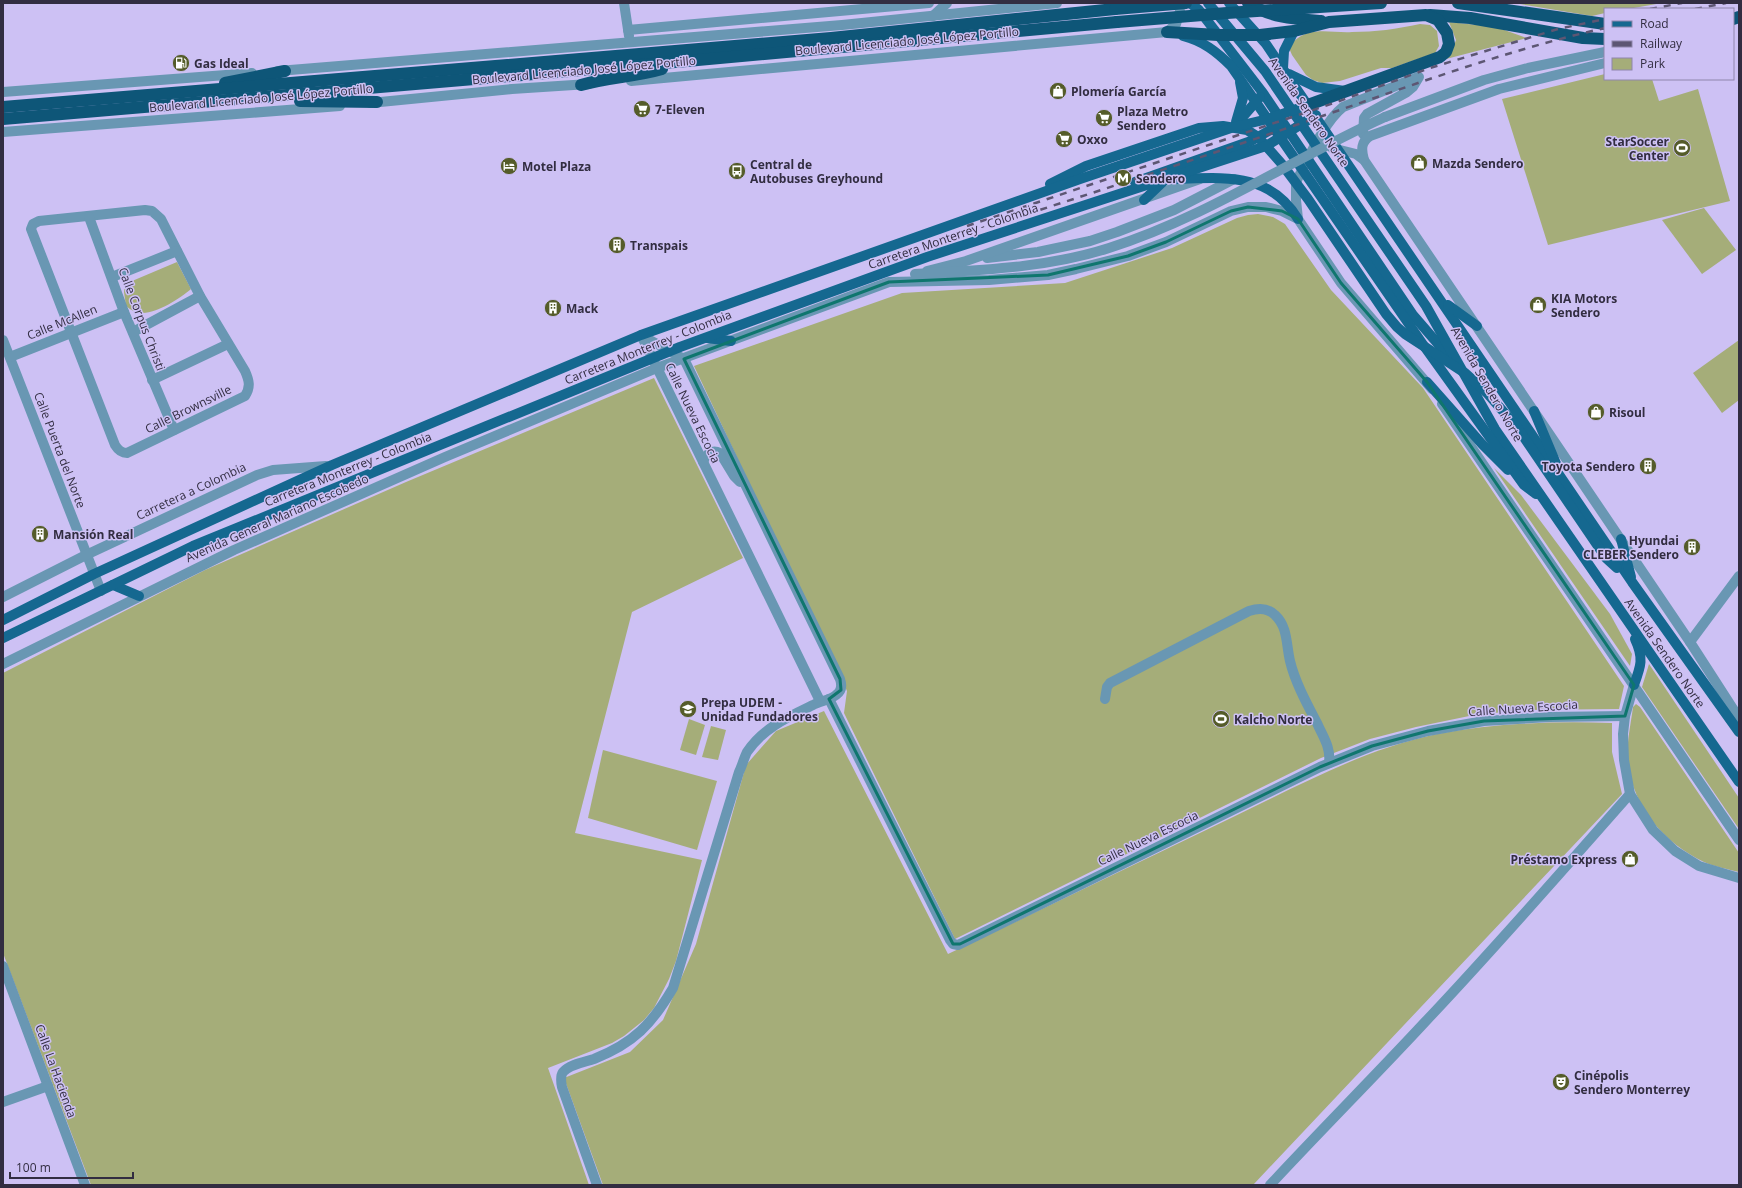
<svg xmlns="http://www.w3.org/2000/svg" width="1742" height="1188" viewBox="0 0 1742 1188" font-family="'Open Sans',sans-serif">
<rect width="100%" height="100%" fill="#cdc1f4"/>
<g fill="#a5ad79">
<path d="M1514,3H1662L1628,9H1605V13L1592,16Z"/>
<path d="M1449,22L1496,27L1527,38L1446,59L1452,51L1456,40Z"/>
<path d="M1420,24L1430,25L1437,31L1439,46L1435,53L1392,68H1381L1340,81L1322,83L1313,80L1306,75L1292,55L1289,48C1294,40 1299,36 1308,33C1322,29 1337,33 1352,32C1375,32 1397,29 1420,24Z"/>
<path d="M1605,74V79H1652L1659,101L1698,89L1730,201L1548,245L1502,99Z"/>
<path d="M1704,208L1736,250L1702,274L1662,220Z"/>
<path d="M1258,214L1273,217L1285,224L1331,290L1423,388L1624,686L1619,709L1524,710L1474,715L1416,727L1370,739L1321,758L955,939L844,713L847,691L694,366L902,293L1065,283L1172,248L1237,218L1248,215Z"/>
<path d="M177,262L191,289C181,298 157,313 143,313C137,314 131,310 126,306L124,292L125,284Z"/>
<path d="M1739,340V400L1722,413L1693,373Z"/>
<path d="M654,378L743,558L632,612L575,833L702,860L676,961L669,979L654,1008L644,1020L624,1036L612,1043L548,1068L589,1185H91L3,953V673L205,570L406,482Z"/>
<path d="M1494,468L1521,495L1610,614L1632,654L1630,666Z"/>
<path d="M1649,664L1739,798V829L1642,687Z"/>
<path d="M1636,704L1640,707L1739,853V872C1728,869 1715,867 1704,862C1664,843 1632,806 1628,761C1626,745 1631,723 1633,707Z"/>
<path d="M824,711L948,954C1042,909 1135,864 1229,819C1296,787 1364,749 1437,734C1495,723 1554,721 1612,723V752L1622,794L1253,1185H603L564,1078L630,1052L663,1020L696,944L746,765L776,731Z"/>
<path d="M689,719L705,725L696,755L680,750Z"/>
<path d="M711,726L726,730L718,760L702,757Z"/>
<path d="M603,750L717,781L697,850L588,818Z"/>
</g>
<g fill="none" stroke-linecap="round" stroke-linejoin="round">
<g stroke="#6997b3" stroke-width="10">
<path d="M624,3L629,36"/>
<path d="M933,16L947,3"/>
<path d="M628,30L929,3"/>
<path d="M278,71L842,25L1057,3"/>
<path d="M1418,77L1343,107C1325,121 1309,157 1298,178L1296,183V200L1298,219L1341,283L1432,389"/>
<path d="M631,81L1167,32L1176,24L1180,11"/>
<path d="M3,92L252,73"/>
<path d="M370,103L512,89L589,84"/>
<path d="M1385,117L1484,80L1528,68L1605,52"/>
<path d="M3,132L340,106"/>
<path d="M1363,134L1364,118L1367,114L1407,92L1413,87L1419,77"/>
<path d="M1332,148L1356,154L1364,160L1690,642L1739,718"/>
<path d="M1364,160C1361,149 1361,142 1370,136L1499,89L1605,63"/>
<path d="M145,210L152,211L161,219L200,296L245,371C249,380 251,387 245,396L127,453C121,453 118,450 115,445L31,229L33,224L39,221Z"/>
<path d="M89,217L124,312L174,430"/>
<path d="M987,258L1038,252L1090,241L1117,232L1174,210L1234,179"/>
<path d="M927,271L966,261L1200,179"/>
<path d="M112,277L177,251"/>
<path d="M133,332L200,296"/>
<path d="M641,335L820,701"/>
<path d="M3,340L101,591"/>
<path d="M10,357L124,312"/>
<path d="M152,380L228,344"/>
<path d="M1442,404L1739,840"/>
<path d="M703,462C706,454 712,449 720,453L734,476L740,482"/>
<path d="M3,597L86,555L257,475L273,470L326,466"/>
<path d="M1690,642L1739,576"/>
<path d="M3,664L234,550L445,457L657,368L889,282L989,280L1048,275L1076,269L1128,256L1166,242L1231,211L1248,207H1266L1282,211L1298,219"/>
<path d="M1634,685L1625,716L1623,734L1624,760L1630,794L1653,830L1675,851L1699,866L1739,878"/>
<path d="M829,699L950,940L953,944L958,945L1320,767L1372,746L1428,731L1484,721L1549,717L1625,716"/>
<path d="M1105,699L1107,687L1110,683L1249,611C1258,608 1268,608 1275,615C1288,627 1286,644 1290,661C1295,682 1307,704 1317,723C1323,737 1331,747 1329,763"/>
<path d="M3,966L85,1185"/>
<path d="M3,1102L48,1086"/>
<path d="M597,1185L562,1087C561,1082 560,1076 563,1072C570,1064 585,1062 594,1059C634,1043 652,1024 673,988L739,772C742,766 744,758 747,752C763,728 788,717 813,705C820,701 830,700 836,695C842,691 842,685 840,679L684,359L641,335"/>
<path d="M1270,1185C1321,1130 1374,1077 1425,1022C1495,948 1562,871 1630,794"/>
</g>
<g stroke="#156890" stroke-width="10">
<path d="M1190,3L1199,10L1263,93L1413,315L1452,360"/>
<path d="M1208,3L1265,71L1426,306L1495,429L1739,782"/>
<path d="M1229,3L1266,44L1632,582L1739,732"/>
<path d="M1183,36C1203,41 1217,52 1231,66L1424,346L1524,485L1536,494"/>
<path d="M1283,68L1284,51L1294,31"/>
<path d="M1289,74L1316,87L1345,91"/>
<path d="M1236,122L1243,98L1240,82"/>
<path d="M1234,127L1260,97"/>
<path d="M1135,182L1251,141L1279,125"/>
<path d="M1050,184L1086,166L1199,128L1223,126L1247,130L1258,137L1281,163L1308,199L1386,314L1397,327L1405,334L1465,373L1487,393L1517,427L1606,558L1617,568"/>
<path d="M1144,200L1166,179C1217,179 1267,168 1298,219"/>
<path d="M1448,305L1477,326"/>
<path d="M707,338L731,341"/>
<path d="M1427,382L1482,444L1508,470"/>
<path d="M1534,411L1557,466"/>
<path d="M1621,539L1631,577"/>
<path d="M113,585L139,596"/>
<path d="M3,620L94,574L332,465L641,335L1080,179L1234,127L1268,119L1308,105"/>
<path d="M3,638L193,546L680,347L927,257L1266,146L1316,115"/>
<path d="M1634,685C1641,666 1644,658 1635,639"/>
</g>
<g stroke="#0e5678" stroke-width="12">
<path d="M1248,3C1271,18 1295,19 1321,21"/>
<path d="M1458,3L1605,24"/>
<path d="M1430,15L1470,18L1583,38L1605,39"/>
<path d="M1733,19L1739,17"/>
<path d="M1167,32L1218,35H1260L1294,31L1329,22L1426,15L1438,20L1447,33L1449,44L1446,52L1440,57L1308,105"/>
<path d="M225,83L285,71"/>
<path d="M581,85C607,77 635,77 662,69"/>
<path d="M300,101L377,102"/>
<path d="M3,107L831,38L1115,9"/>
<path d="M3,119L687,61L1117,22"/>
</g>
<g stroke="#5d5673" stroke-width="2.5" stroke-dasharray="7 7" stroke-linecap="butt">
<path d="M1650,9L1682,3"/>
<path d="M1695,9L1726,3"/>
<path d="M1027,214C1130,181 1232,147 1334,112C1424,81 1512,49 1605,28"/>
<path d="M967,226L1334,103L1430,68L1558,29L1605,19"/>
</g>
<path stroke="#6997b3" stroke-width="10" d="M915,274C980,270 1047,268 1109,248C1207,217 1292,159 1385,117"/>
<g stroke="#0e5678" stroke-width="12">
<path d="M1115,9L1186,3"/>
<path d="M1117,22L1227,13L1381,3"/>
</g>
</g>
<path fill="none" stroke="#0f766e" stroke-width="3" stroke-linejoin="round" d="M1248,207L1282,211L1298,219L1341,283L1427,382L1634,685L1625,716L1484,721L1428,731L1372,746L1320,767L960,944H953L829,699L841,690L840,679L684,359L889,282L1048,275L1128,256L1166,242L1231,211Z"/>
<defs>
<symbol id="fuel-disc" viewBox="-11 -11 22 22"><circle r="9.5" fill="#555c2a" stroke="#cdc1f4"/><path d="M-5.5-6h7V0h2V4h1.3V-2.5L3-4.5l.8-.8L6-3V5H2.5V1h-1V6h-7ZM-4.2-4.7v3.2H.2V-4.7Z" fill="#fff"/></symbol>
<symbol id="shop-disc" viewBox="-11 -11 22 22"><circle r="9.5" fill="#555c2a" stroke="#cdc1f4"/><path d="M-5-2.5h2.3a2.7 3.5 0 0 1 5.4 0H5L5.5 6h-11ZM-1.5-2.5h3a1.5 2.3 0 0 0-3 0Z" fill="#fff"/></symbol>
<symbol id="supermarket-disc" viewBox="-11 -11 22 22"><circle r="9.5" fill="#555c2a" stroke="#cdc1f4"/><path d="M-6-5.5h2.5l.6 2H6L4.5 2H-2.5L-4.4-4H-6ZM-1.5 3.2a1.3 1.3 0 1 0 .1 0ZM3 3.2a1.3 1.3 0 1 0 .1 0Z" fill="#fff"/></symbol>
<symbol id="stadium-disc" viewBox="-11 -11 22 22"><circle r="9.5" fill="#555c2a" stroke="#cdc1f4"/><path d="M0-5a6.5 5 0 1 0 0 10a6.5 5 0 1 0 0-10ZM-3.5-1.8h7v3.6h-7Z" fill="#fff"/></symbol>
<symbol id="hotel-disc" viewBox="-11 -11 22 22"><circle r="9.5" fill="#555c2a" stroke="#cdc1f4"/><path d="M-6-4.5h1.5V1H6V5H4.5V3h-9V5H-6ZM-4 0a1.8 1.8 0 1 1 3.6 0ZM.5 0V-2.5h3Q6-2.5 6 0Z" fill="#fff"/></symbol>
<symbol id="bus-disc" viewBox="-11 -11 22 22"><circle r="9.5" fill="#555c2a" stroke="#cdc1f4"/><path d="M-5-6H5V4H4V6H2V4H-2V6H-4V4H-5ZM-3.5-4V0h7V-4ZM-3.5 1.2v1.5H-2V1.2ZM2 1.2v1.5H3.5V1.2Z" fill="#fff"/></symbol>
<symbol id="metro-disc" viewBox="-11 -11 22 22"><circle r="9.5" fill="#555c2a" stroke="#cdc1f4"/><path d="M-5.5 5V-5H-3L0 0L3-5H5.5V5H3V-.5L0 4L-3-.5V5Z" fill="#fff"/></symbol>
<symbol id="building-disc" viewBox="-11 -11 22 22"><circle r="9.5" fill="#555c2a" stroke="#cdc1f4"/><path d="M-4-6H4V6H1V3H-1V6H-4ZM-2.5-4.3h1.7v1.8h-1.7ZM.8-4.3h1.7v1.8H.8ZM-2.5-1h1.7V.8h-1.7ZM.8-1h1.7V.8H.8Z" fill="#fff"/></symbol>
<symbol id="university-disc" viewBox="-11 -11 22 22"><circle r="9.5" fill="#555c2a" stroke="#cdc1f4"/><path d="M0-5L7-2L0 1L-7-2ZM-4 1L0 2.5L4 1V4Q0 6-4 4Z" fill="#fff"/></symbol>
<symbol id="theatre-disc" viewBox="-11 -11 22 22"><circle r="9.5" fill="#555c2a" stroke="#cdc1f4"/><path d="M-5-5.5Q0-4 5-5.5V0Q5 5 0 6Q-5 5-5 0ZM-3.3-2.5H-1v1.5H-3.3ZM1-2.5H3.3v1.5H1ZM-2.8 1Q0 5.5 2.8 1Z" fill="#fff"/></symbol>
</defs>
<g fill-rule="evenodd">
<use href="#fuel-disc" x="171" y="53" width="20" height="20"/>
<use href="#shop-disc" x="1048" y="81" width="20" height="20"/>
<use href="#supermarket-disc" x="632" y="99" width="20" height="20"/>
<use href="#supermarket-disc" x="1094" y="108" width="20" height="20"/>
<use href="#supermarket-disc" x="1054" y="129" width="20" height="20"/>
<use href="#stadium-disc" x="1672" y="138" width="20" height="20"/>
<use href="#shop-disc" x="1409" y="153" width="20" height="20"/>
<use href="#hotel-disc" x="499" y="156" width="20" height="20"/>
<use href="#bus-disc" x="727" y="161" width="20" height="20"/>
<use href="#metro-disc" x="1113" y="168" width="20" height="20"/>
<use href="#building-disc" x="607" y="235" width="20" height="20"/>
<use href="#shop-disc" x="1528" y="295" width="20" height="20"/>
<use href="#building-disc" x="543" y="298" width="20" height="20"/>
<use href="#shop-disc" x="1586" y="402" width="20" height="20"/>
<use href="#building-disc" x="1638" y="456" width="20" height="20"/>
<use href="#building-disc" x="30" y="524" width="20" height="20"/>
<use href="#building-disc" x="1682" y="537" width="20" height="20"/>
<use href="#university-disc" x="678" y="699" width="20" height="20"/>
<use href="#stadium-disc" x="1211" y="709" width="20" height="20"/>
<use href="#shop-disc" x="1620" y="849" width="20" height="20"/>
<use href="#theatre-disc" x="1551" y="1072" width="20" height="20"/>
</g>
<g text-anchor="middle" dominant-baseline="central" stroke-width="3" stroke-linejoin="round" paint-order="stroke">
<g font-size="12" fill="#322d41" stroke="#cdc1f4">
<text transform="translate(907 41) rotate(-5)">Boulevard Licenciado José López Portillo</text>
<text transform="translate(584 70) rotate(-5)">Boulevard Licenciado José López Portillo</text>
<text transform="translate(261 98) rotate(-5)">Boulevard Licenciado José López Portillo</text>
<text transform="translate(1309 112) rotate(55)">Avenida Sendero Norte</text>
<text transform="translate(953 236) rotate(-19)">Carretera Monterrey - Colombia</text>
<text transform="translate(142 319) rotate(69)">Calle Corpus Christi</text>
<text transform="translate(62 322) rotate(-22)">Calle McAllen</text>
<text transform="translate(648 347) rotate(-22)">Carretera Monterrey - Colombia</text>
<text transform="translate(1487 384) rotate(60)">Avenida Sendero Norte</text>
<text transform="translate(188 409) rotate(-26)">Calle Brownsville</text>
<text transform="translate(693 413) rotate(64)">Calle Nueva Escocia</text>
<text transform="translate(60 450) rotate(69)">Calle Puerta del Norte</text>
<text transform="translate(348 469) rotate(-22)">Carretera Monterrey - Colombia</text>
<text transform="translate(191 491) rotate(-25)">Carretera a Colombia</text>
<text transform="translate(277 518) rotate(-24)">Avenida General Mariano Escobedo</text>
<text transform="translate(1665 653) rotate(55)">Avenida Sendero Norte</text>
<text transform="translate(1523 708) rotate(-4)">Calle Nueva Escocia</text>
<text transform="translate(1148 838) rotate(-26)">Calle Nueva Escocia</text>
<text transform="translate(56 1071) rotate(70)">Calle La Hacienda</text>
</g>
<g font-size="12" font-weight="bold" fill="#322d41" stroke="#cdc1f4" text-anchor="start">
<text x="194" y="63">Gas Ideal</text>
<text x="1071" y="91">Plomería García</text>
<text x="655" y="109">7-Eleven</text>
<text x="1117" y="111">Plaza Metro<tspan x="1117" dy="14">Sendero</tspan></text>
<text x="1077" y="139">Oxxo</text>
<text x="1669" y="141" text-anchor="end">StarSoccer<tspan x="1669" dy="14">Center</tspan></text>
<text x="1432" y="163">Mazda Sendero</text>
<text x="750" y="164">Central de<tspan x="750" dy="14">Autobuses Greyhound</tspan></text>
<text x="522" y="166">Motel Plaza</text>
<text x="1136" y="178">Sendero</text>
<text x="630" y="245">Transpais</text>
<text x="1551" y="298">KIA Motors<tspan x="1551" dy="14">Sendero</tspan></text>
<text x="566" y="308">Mack</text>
<text x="1609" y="412">Risoul</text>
<text x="1635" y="466" text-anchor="end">Toyota Sendero</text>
<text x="53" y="534">Mansión Real</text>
<text x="1679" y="540" text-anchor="end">Hyundai<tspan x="1679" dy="14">CLEBER Sendero</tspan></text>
<text x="701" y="702">Prepa UDEM -<tspan x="701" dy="14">Unidad Fundadores</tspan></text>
<text x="1234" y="719">Kalcho Norte</text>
<text x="1617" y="859" text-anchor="end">Préstamo Express</text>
<text x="1574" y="1075">Cinépolis<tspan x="1574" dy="14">Sendero Monterrey</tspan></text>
</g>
</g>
<rect width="1742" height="1188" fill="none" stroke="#322d41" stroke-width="8"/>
<rect x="1604" y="8" width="130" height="72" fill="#cdc1f4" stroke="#8f86ac"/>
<rect x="1612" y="21" width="20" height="6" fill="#156890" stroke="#8f86ac"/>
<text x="1640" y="28" font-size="12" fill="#322d41">Road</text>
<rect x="1612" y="41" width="20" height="6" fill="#5d5673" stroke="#8f86ac"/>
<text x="1640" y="48" font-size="12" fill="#322d41">Railway</text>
<rect x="1612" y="58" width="20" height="12" fill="#a5ad79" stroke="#8f86ac"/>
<text x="1640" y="68" font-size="12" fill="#322d41">Park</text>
<path d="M10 1172v6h123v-6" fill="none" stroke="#322d41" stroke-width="2"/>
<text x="16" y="1172" font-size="12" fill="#322d41" stroke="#cdc1f4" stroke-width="3" paint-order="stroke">100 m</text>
</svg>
